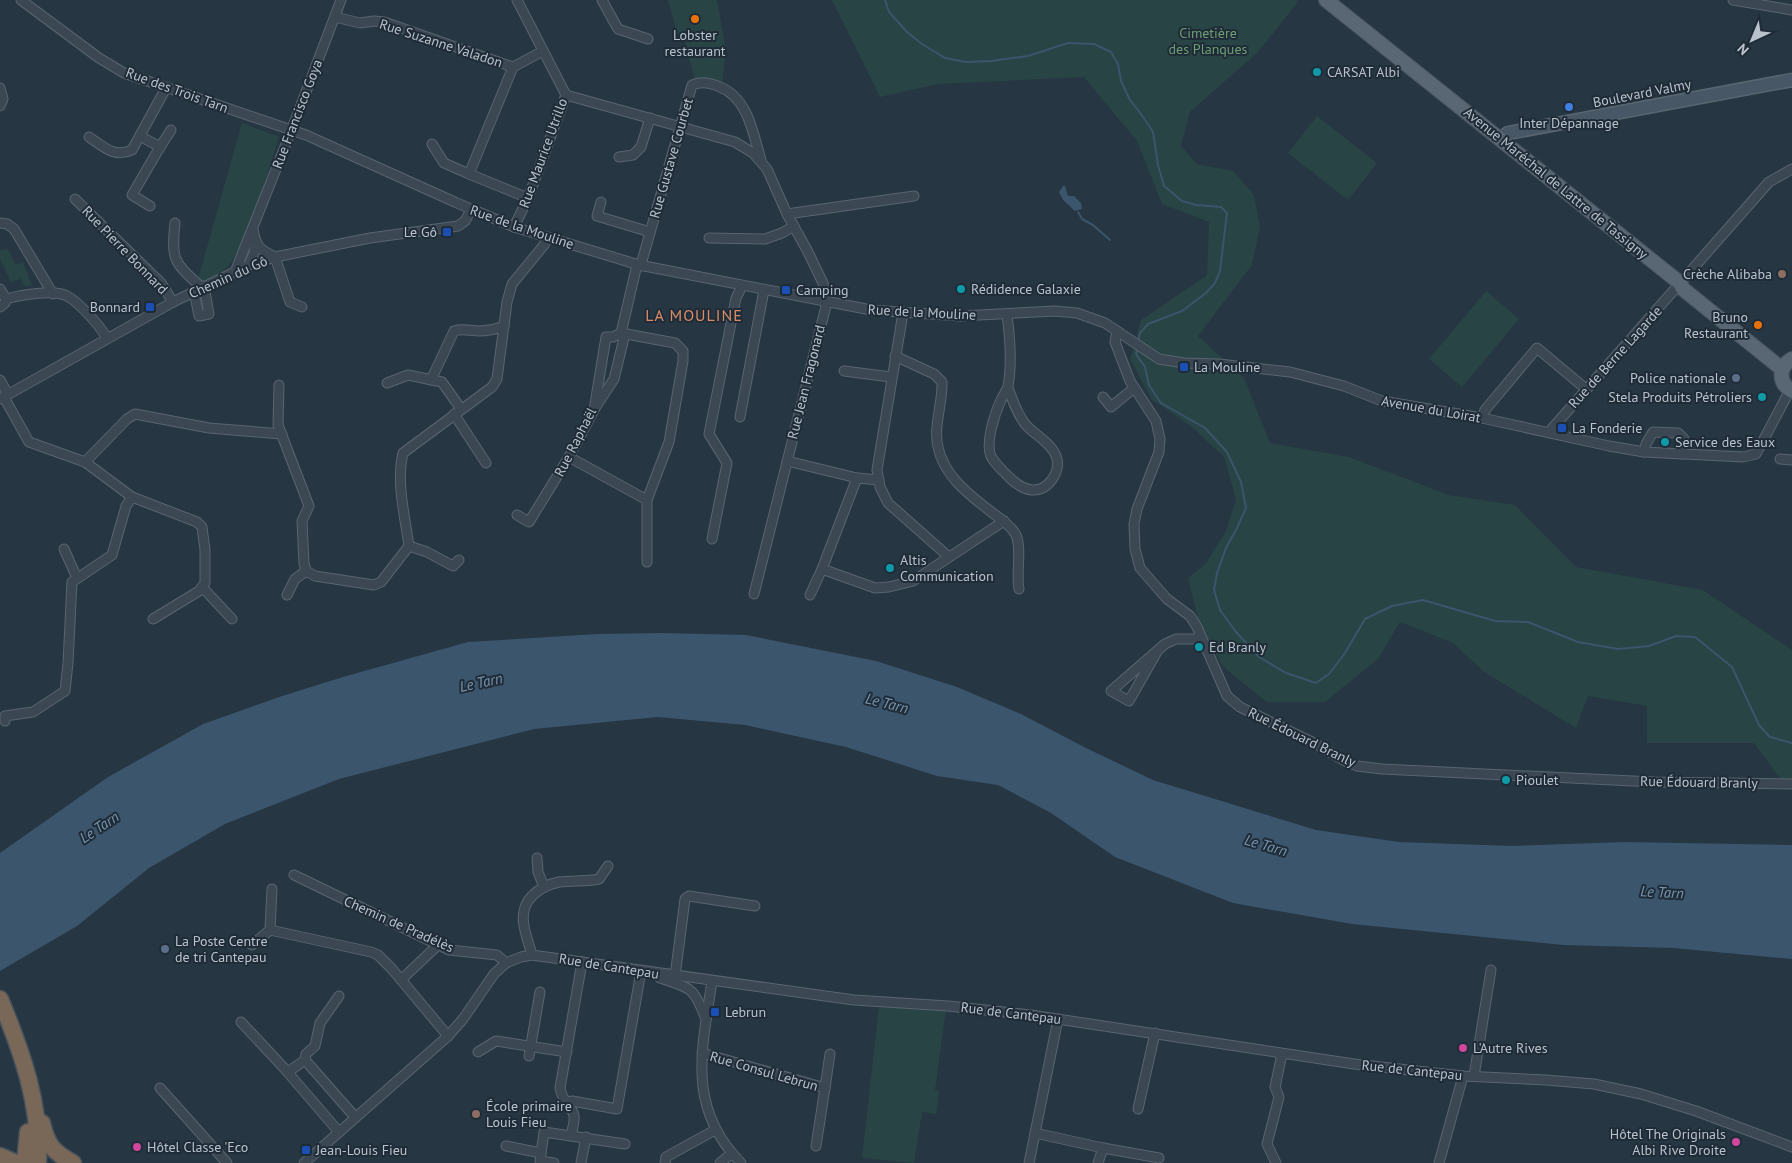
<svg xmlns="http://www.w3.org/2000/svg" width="1792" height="1163" viewBox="0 0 1792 1163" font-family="'PT Sans',sans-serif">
<rect width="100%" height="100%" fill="#263643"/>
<g fill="#284444">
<path d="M668,0H717L726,51L722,84L712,79L695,80L684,39L678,37Z"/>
<path d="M832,0H1048L1047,2L1049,0H1296L1298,2L1258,52L1190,112L1181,146L1197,164L1233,171L1254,195L1260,227L1252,265L1198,336L1244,378L1270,443L1349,457L1449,495L1515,505L1576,567L1703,590L1792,650V781H1782L1754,743H1647V706L1588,696L1576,728L1484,672L1453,643L1400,622L1378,659L1325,702H1267L1223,667L1199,622L1188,578L1206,563L1226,531L1236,499L1224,457L1192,427L1151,399L1130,359L1141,320L1207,275L1209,222L1162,204L1137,141L1084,77L938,84L880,97Z"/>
<path d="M1317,116L1377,163L1348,200L1288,153Z"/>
<path d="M242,123L279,137C270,165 245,255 223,271C217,276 209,279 202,282L198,279Z"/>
<path d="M7,248L16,265L23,262L32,285L25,287L21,279L11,282L0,259V251Z"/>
<path d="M1486,291L1519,319L1462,387L1429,359Z"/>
<path d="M879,1007L946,1010L935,1090L939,1091L936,1114L922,1112L914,1163L862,1158Z"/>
</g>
<g fill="#3b556c">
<path d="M1063,186H1065L1068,196H1074L1081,203L1082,209L1075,211L1063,200L1059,192Z"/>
<path d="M663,633L746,635L876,661L957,687L1021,714L1084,747L1153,780L1316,830L1399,842L1512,846L1625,842L1792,845V959L1673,948L1563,945L1352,924L1233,903L1115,857L1051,813L998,785L937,776L846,747L745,725L658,717L534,729L339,779L225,824L149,868L77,926L0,971V853L108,777L203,724L282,696L343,677L468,642L597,634Z"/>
</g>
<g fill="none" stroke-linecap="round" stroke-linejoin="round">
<g stroke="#3b556c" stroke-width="2">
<path d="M885,0L889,12L907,32L922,44L945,58L966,62L991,61L1028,56L1068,43L1094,44L1111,52L1118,64L1121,81L1130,100L1141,114L1153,132L1158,165L1164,186L1182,201L1196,205L1221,207L1227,213L1220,271L1215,283L1206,293L1182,311L1148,324L1140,333L1138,342"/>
<path d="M1078,212L1082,219L1093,225L1110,240"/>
<path d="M1137,349L1136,354L1145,367L1149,385L1161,403L1205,428L1227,452L1241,482L1246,508L1237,528L1226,548L1217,573L1214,590L1220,610L1236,632L1259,657L1286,673L1316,683L1329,674L1345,653L1365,619L1392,606L1423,600L1495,621L1528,622L1578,642L1618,649L1649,646L1676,636L1695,637L1732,667L1759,725L1770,737L1792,743"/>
</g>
<defs>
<g id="street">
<path d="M21,0L99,58L124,73L306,135L457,203L514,227L639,265L871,310L960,316L1055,311L1077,313L1105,323L1159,359L1184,363L1219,364L1290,372L1344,386L1382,401L1482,418L1609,446L1644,452L1743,457L1756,454L1790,390"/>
<path d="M602,0L618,29L648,39"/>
<path d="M1733,0L1792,10"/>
<path d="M335,17L360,23L374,21L384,22L513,67L543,51"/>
<path d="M0,88L3,99L0,106"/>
<path d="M566,95L735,142L753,153L767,169L787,214L807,250L823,283L827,302L754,594"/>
<path d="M140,136L160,147L132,195L150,206"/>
<path d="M89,137C104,147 114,158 132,150L166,88"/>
<path d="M432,144L444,163L469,174L528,198"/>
<path d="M160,147L171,130"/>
<path d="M619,157L633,155L641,147L650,118"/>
<path d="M469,174L513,67"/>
<path d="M75,199L161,283L173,302"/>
<path d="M601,202L597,216L650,232"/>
<path d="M787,214L914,196"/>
<path d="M0,223L7,224L14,229L53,294"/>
<path d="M175,223C171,261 174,262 201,287"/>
<path d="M514,227L528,198L566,95L517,0"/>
<path d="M253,229C256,247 259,249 275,257L290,302L302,307"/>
<path d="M709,238L765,239L782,233L794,226"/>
<path d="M249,265L254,253L255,243"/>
<path d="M235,272L290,134L341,0"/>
<path d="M0,289L6,299"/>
<path d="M194,291L199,316L209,314L204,286"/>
<path d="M0,307L5,303L6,299C20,295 55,289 67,296C80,303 100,326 107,338"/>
<path d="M903,313L877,470L880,487L888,503L949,557"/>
<path d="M1007,315C1010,337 1012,364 1008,386C1007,391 1003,395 1001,400C995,413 984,445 992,458C996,465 1004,472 1010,478C1016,484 1023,489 1032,490C1048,491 1060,473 1057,459C1054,445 1035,435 1026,425C1017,414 1013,401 1008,388"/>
<path d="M1117,331L1115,342L1130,381L1156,421L1160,439L1159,452L1137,509L1134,524L1135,549L1140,568L1167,599L1190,616L1197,627L1227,696L1240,707L1312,742L1347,762L1357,766L1382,769L1654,782L1792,784"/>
<path d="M621,333L675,343L683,351V361L669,442L647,500V562"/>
<path d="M895,356L934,374L942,382C943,403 933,426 938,447C944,477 971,496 994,514C1001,519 1012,527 1016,535C1022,549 1016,573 1019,589"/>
<path d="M844,371L891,377"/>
<path d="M0,380L6,391V401L29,442L85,462L132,497L197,522L202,527L205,550V583L199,591L153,619"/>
<path d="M431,380L454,331C463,328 470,331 479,331C488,331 496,329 504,326"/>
<path d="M387,383L408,375L442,382L461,409"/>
<path d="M279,385L278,425L309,506L302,521L304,563L306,571L315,576L374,585L381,582L409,546C405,517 396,482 403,453L492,387L497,379L507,302L512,284L544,245L548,237"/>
<path d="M1103,397L1111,407L1134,388"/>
<path d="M0,399L173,302L249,265L275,257L370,238L458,226L465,221L471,210"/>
<path d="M595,408L614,379L625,334"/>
<path d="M454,414L486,463"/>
<path d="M740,417L764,290"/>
<path d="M1482,418L1485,410L1537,348L1586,389"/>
<path d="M1549,432L1769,182L1792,169"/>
<path d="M1644,452L1646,444L1653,432L1678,433L1684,439L1681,454"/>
<path d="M569,457L647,500"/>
<path d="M1780,459L1792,460"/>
<path d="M787,461L857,478L879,480"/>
<path d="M85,462L127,419L135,414L209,428L282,434"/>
<path d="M517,515L529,522L569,457L594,410L606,337H613L621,333L636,269L642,261L692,85C701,81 711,83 720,87C748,98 753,133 761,160"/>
<path d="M712,539L727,463L709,434L736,298L742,286"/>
<path d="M409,546L427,552L453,566L459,560"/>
<path d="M64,549L77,578"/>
<path d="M822,569L875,588L889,587L913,581L1004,521"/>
<path d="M202,587L232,619"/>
<path d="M287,595L295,579L306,571"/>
<path d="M810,595L822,569L857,478"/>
<path d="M1158,650L1129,701L1111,691L1165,644L1176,639H1202"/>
<path d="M5,721V716L33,712L65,691L68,663L72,582L112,555L126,506L132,497"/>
<path d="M537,858L538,872L544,887"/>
<path d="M294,875L449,950L497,955L506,963"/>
<path d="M270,930L272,889"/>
<path d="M252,945L270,930L371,952L378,955L392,969L448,1036"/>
<path d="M532,955C527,936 515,913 532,896C539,889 549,884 559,882C573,880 585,882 599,879L608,866"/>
<path d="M582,962L560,1088C562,1102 572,1105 574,1116C575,1122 572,1130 571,1136L625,1144"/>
<path d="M675,976L685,899L689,896L755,906"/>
<path d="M660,978C692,989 693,986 706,1019"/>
<path d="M401,980L439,944"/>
<path d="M712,981C702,1050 686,1107 741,1163"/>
<path d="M241,1022L284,1068L339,1132"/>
<path d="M478,1052L496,1041L567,1052"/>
<path d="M702,1053L825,1088L816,1146"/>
<path d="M529,1056L540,992"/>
<path d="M305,1060L355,1117"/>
<path d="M288,1072L305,1060L306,1054L315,1046L320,1023L339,996"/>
<path d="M1474,1076L1491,970"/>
<path d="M160,1088L227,1163"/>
<path d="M825,1088L830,1054"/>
<path d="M566,1103L572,1101L617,1109L641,971"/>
<path d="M1138,1109L1155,1033"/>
<path d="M1035,1133L1103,1148L1098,1163"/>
<path d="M506,1146L541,1153"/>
<path d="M1103,1148L1159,1158"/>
<path d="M304,1163L448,1036L463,1019L494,974L506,963L521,957L532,955L854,1000L948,1006L1031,1015L1354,1064L1463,1076L1546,1080L1594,1084L1641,1094L1696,1111L1792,1147"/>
<path d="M554,1163L540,1161L544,1132L571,1136"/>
<path d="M581,1163L586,1137"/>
<path d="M665,1163L666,1157L715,1130"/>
<path d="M720,1163L732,1153"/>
<path d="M1029,1163L1058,1019"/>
<path d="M1276,1163L1267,1144L1279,1097L1275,1087L1282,1054"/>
<path d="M1439,1163L1463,1076"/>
</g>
<path id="secondary" d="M1500,139L1508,133L1792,80"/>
<g id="primary">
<path d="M1326,0L1680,283L1683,289L1782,369"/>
<path d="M1792,359C1778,367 1778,383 1792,391"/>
</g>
<g id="highway">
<path d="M0,999C22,1052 41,1105 38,1163"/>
<path d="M42,1123C47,1145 53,1152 73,1163"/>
<path d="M0,1156L16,1163"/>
<path d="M25,1163L28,1132"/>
</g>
</defs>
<use href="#street" stroke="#596570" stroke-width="11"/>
<use href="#secondary" stroke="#596570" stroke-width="15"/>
<use href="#primary" stroke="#47535f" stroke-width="16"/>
<use href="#highway" stroke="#45525d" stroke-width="19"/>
<use href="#street" stroke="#3b4753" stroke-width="9"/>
<use href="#secondary" stroke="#485766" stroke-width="12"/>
<use href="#primary" stroke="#596673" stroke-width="14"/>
<use href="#highway" stroke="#796857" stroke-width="16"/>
</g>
<g fill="#e8710a" stroke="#1f2c38" stroke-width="2">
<circle cx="695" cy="19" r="5"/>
<circle cx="1758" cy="325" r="5"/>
</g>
<g fill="#0f9aa8" stroke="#1f2c38" stroke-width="2">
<circle cx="1317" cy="72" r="5"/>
<circle cx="961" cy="289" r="5"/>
<circle cx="1762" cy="397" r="5"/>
<circle cx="1665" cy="442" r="5"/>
<circle cx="890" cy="568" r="5"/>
<circle cx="1199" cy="647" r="5"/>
<circle cx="1506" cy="780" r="5"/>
</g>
<circle fill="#3f7fe0" stroke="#1f2c38" stroke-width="2" cx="1569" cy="107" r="5"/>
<g fill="#1a4fb4" stroke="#1f2c38" stroke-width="2">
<rect x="442" y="227" width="10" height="10" rx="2.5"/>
<rect x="781" y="285" width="10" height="10" rx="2.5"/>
<rect x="145" y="302" width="10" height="10" rx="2.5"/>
<rect x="1179" y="362" width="10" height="10" rx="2.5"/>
<rect x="1557" y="423" width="10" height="10" rx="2.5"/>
<rect x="710" y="1007" width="10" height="10" rx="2.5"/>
<rect x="301" y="1145" width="10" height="10" rx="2.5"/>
</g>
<g fill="#8d6e63" stroke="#1f2c38" stroke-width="2">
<circle cx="1782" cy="274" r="5"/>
<circle cx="476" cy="1114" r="5"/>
</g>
<g fill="#5c6f8a" stroke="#1f2c38" stroke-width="2">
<circle cx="1736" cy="378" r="5"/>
<circle cx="165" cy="949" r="5"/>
</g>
<g fill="#d1479c" stroke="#1f2c38" stroke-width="2">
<circle cx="1463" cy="1048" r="5"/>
<circle cx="1736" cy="1142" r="5"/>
<circle cx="137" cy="1147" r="5"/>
</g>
<g text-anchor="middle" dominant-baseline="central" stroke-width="4" stroke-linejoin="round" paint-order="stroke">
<g font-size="14" fill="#6e9e74" stroke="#1f2c38">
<text x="1208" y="33">Cimetière<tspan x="1208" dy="16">des Planques</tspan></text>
</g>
<g font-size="14" fill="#b8c2cc" stroke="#1f2c38" text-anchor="start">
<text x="695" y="35" text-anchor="middle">Lobster<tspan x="695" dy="16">restaurant</tspan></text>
<text x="1327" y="72">CARSAT Albi</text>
<text x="1569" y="123" text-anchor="middle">Inter Dépannage</text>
<text x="437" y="232" text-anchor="end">Le Gô</text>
<text x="1772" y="274" text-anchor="end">Crèche Alibaba</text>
<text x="971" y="289">Rédidence Galaxie</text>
<text x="796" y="290">Camping</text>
<text x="140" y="307" text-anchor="end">Bonnard</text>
<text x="1748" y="317" text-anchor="end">Bruno<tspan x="1748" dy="16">Restaurant</tspan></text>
<text x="1194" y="367">La Mouline</text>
<text x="1726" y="378" text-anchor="end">Police nationale</text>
<text x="1752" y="397" text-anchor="end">Stela Produits Pétroliers</text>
<text x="1572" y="428">La Fonderie</text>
<text x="1675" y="442">Service des Eaux</text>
<text x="900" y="560">Altis<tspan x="900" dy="16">Communication</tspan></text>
<text x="1209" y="647">Ed Branly</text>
<text x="1516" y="780">Pioulet</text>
<text x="175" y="941">La Poste Centre<tspan x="175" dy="16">de tri Cantepau</tspan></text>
<text x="725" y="1012">Lebrun</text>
<text x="1473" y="1048">L'Autre Rives</text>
<text x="486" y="1106">École primaire<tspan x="486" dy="16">Louis Fieu</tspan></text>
<text x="1726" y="1134" text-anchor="end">Hôtel The Originals<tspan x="1726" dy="16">Albi Rive Droite</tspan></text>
<text x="147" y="1147">Hôtel Classe 'Eco</text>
<text x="316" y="1150">Jean-Louis Fieu</text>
</g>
<g font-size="14" fill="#b8c2cc" stroke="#1f2c38">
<text transform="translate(441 43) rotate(18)">Rue Suzanne Valadon</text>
<text transform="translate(177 90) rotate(20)">Rue des Trois Tarn</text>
<text transform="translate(1642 93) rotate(-11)">Boulevard Valmy</text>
<text transform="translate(297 114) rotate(-69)">Rue Francisco Goya</text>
<text transform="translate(543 153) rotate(-70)">Rue Maurice Utrillo</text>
<text transform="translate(671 158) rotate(-74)">Rue Gustave Courbet</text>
<text transform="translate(1556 183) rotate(39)">Avenue Maréchal de Lattre de Tassigny</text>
<text transform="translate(522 227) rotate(19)">Rue de la Mouline</text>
<text transform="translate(125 250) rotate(46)">Rue Pierre Bonnard</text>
<text transform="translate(228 277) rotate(-24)">Chemin du Gô</text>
<text transform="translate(922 312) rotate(3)">Rue de la Mouline</text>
<text transform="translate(1615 357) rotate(-48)">Rue de Berne Lagarde</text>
<text transform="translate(806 382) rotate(-76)">Rue Jean Fragonard</text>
<text transform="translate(1431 409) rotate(10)">Avenue du Loirat</text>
<text transform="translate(575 442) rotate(-63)">Rue Raphaël</text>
<text transform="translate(1302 737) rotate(26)">Rue Édouard Branly</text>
<text transform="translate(1699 782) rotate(1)">Rue Édouard Branly</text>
<text transform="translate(399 924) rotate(24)">Chemin de Pradélès</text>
<text transform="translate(609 966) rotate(9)">Rue de Cantepau</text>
<text transform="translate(1011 1013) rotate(7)">Rue de Cantepau</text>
<text transform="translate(1412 1070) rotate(6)">Rue de Cantepau</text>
<text transform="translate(764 1071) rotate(16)">Rue Consul Lebrun</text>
</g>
<g font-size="15" font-style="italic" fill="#7796b0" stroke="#1f2c38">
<text transform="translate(481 682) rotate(-12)">Le Tarn</text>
<text transform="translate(887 703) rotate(14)">Le Tarn</text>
<text transform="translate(99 827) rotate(-34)">Le Tarn</text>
<text transform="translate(1266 845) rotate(16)">Le Tarn</text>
<text transform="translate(1662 892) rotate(3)">Le Tarn</text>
</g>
<g font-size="16" letter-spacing="1" fill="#d98c67" stroke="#1f2c38">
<text x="694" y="315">LA MOULINE</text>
</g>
</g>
<g transform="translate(1752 40) rotate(224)" stroke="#1f2c38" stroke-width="4" paint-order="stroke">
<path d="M0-4L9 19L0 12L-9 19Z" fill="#b8c2cc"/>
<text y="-8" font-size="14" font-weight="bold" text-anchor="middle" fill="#b8c2cc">N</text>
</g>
</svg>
